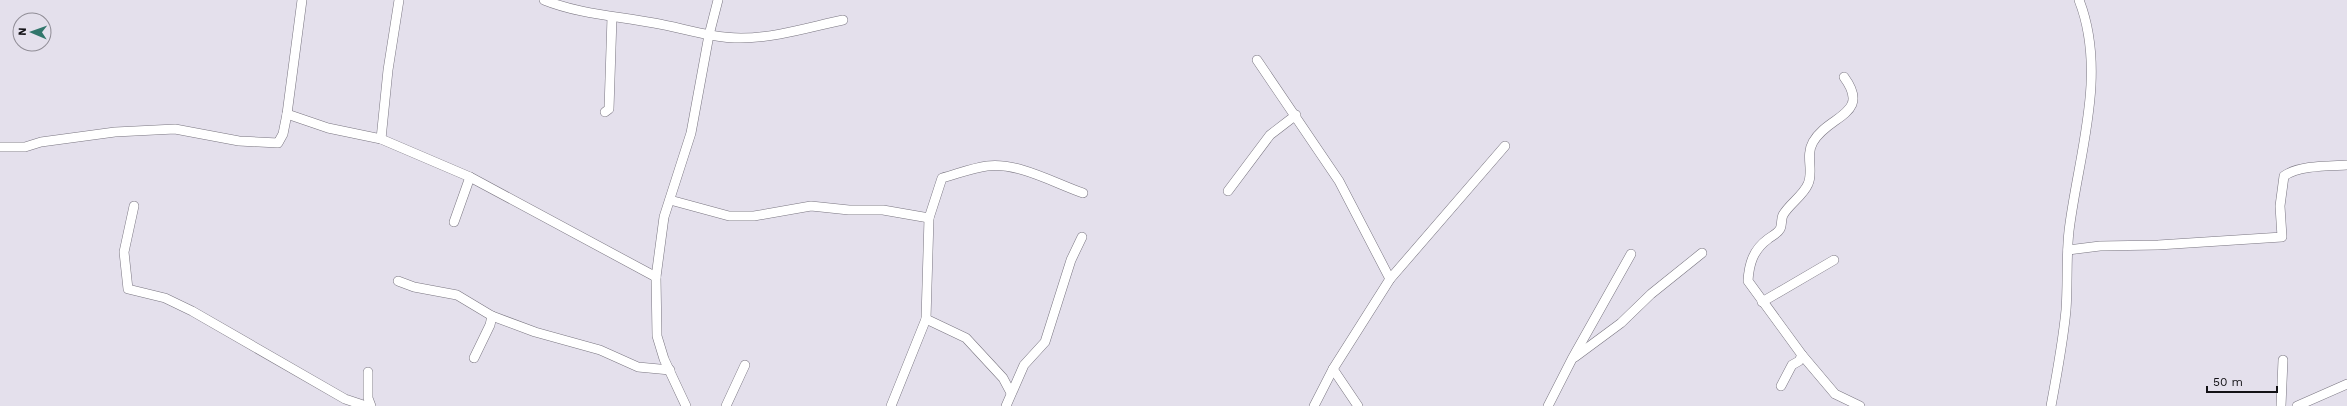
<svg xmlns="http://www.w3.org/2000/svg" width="2347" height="406" viewBox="0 0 2347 406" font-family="'Work Sans',sans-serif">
<rect width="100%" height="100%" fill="#e4e0ec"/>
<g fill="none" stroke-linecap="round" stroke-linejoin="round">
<defs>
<g id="minor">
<path d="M302,0L287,114L328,128L381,139L470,177L656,277"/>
<path d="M544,0C579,14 617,16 654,23C683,28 711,38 741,38C775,38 810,27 843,20"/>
<path d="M1257,60L1339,181L1390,279"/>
<path d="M605,112L609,109L612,17"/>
<path d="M381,139L388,70L399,0"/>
<path d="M0,147H25L41,142L115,132L175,129L239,141L278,143L283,134L287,114"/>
<path d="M1228,191L1270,135L1296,115"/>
<path d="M670,200L729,216H754L811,206L849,210H883L929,218"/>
<path d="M134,206L124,252L128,289L165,298L192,311L345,399L366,406"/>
<path d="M454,222L470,177"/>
<path d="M2068,250L2100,246L2158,245L2282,237L2280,206L2284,176C2299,165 2329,166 2347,165"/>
<path d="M398,281L414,287L457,295L492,316L490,325L474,358"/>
<path d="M1762,302L1834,260"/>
<path d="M492,316L535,332L600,350L638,367L670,370"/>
<path d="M926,319L966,338L1003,378L1011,393"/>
<path d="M1802,355L1748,281C1749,264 1753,250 1768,239C1772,236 1778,233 1780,229C1782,226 1781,219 1783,215C1789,204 1803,196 1808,184C1814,171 1805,156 1813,142C1828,115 1872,115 1844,77"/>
<path d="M1575,357L1621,323L1651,294L1702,253"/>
<path d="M1333,369L1358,406"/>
<path d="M368,372V398L371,406"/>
<path d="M1781,386L1792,365L1799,361L1802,355L1835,394L1860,406"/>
<path d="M686,406L664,359L657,336L656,277L664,217L691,133L709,35L718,0"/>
<path d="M726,406L745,365"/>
<path d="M891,406L926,319L929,218L942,178C957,174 972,168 987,166C1018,162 1054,183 1083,193"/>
<path d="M1006,406L1024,365L1045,342L1071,260L1082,237"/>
<path d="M1314,406L1333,369L1390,279L1505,146"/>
<path d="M1548,406L1572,359L1631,254"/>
<path d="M2051,406C2057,374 2063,342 2066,310C2068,284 2066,257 2069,231C2078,156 2108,74 2079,0"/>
<path d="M2281,406L2283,360"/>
<path d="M2297,406L2347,384"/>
</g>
</defs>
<use href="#minor" stroke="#797580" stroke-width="10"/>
<use href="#minor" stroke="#fff" stroke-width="9"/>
</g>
<g transform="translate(32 32) rotate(272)"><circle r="19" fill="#e4e0ec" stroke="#908d96"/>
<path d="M0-3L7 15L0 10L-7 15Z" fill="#31766b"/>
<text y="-6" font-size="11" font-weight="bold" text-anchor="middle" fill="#121115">N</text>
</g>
<path d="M2207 386v6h70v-6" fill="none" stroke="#121115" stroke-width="2"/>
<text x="2213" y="386" font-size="12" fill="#121115" stroke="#e4e0ec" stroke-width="3" paint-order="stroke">50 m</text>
</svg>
